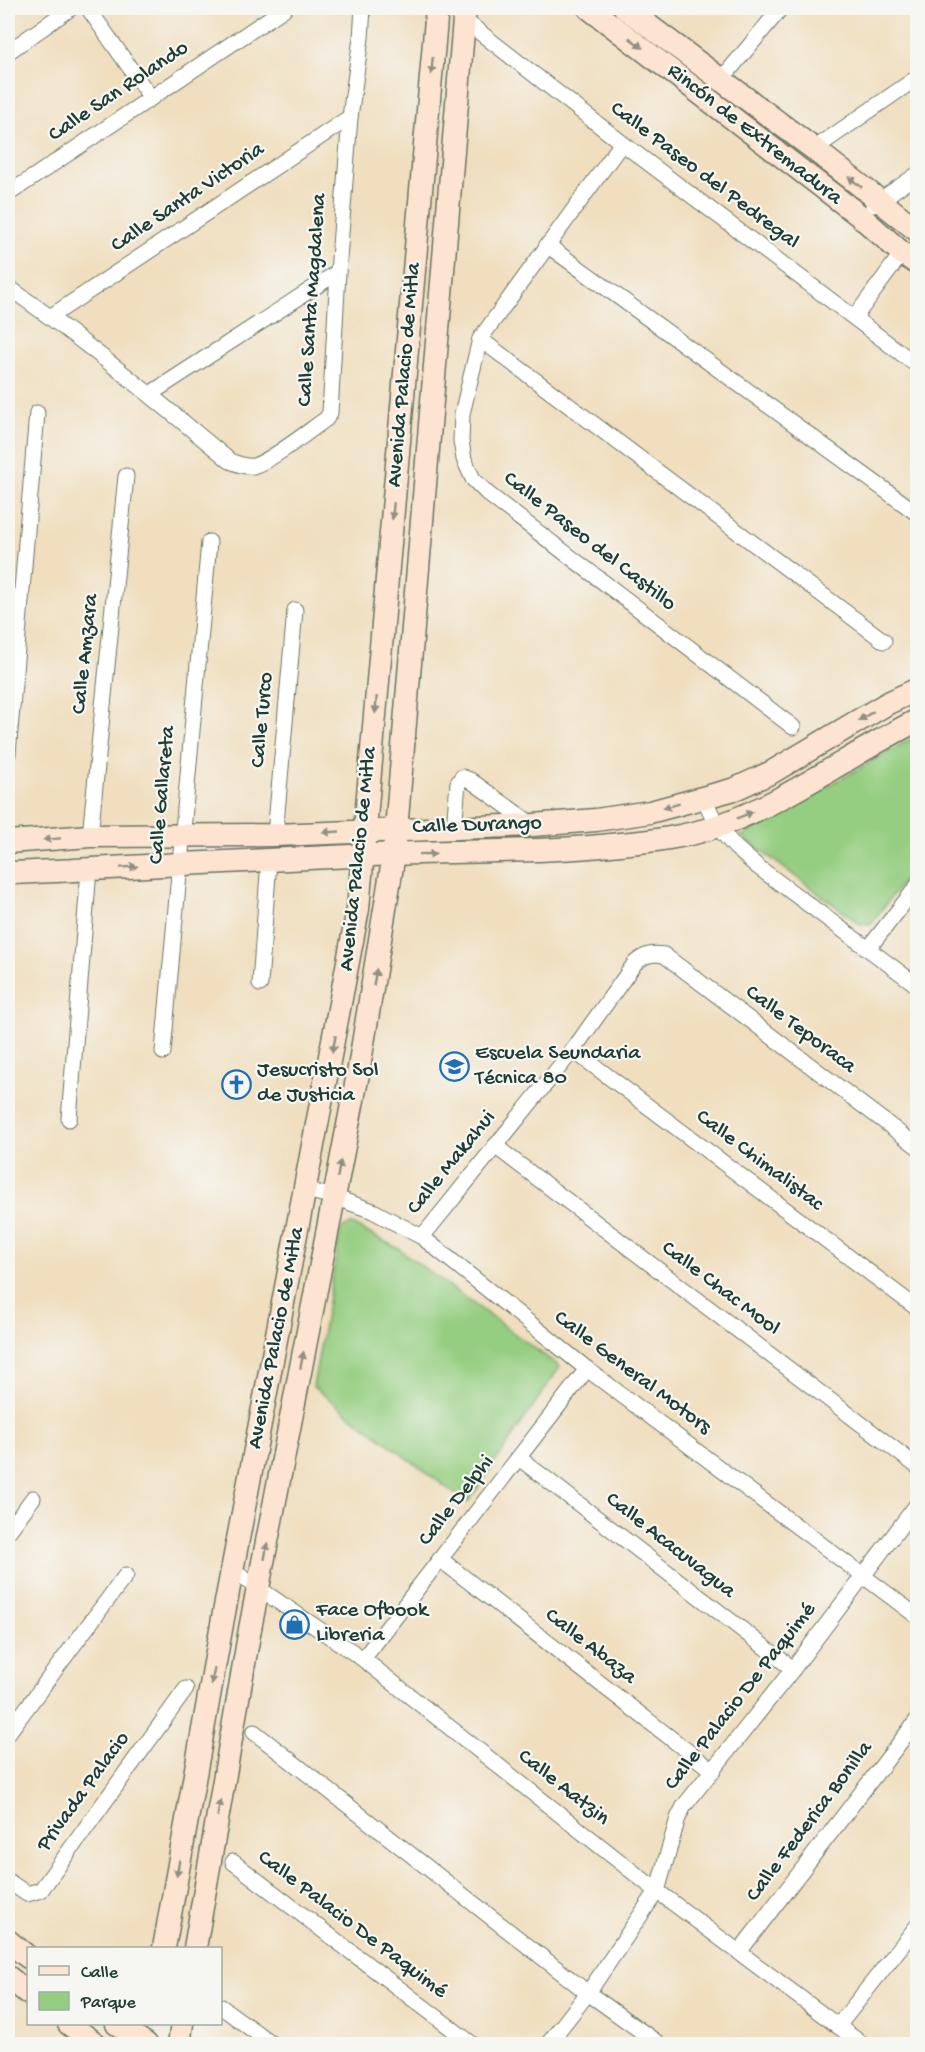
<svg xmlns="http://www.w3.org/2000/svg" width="925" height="2052" viewBox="0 0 925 2052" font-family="'Gochi Hand',sans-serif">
<rect width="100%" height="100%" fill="#f6f6f2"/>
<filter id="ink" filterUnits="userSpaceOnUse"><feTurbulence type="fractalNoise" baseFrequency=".0167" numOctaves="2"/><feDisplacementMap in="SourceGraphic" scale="12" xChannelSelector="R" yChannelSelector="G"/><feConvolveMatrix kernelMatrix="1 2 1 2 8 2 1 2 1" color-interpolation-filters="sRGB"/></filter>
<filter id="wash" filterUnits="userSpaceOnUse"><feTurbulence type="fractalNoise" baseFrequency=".008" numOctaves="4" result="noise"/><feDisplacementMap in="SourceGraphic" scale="24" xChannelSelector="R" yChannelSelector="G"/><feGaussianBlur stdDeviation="1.35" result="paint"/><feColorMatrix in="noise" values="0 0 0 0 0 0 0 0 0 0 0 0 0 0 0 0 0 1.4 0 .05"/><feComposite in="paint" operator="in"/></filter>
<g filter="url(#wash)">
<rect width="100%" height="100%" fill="#f0debe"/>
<g fill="#95ce81" stroke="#5a865a" stroke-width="1.5">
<path d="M917,735V862L871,924H860L741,836Z"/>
<path d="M351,1224L397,1248L560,1367L467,1503L313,1387L341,1229Z"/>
</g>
</g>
<g filter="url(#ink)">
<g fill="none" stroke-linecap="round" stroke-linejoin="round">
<defs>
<g id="street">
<path d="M88,8L151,98"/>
<path d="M464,20L622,143L918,366"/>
<path d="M8,52L71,8"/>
<path d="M721,80L781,8"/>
<path d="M622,143L480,339L462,414L461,441L464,459L473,479L488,494L793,727"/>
<path d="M814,149L918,77"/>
<path d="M8,194L285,8"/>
<path d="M873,205L918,174"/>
<path d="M547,245L918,514"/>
<path d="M8,287C85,341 158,401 230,461C238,464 245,467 253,466C270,462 310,430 326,419L330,413L338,272L350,117L361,38L363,8"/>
<path d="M50,317L350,117"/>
<path d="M855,317L902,253"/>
<path d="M480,339L884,641"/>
<path d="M150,394L338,272"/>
<path d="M8,754L37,413"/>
<path d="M704,798L717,826L735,847L758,867L918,986"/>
<path d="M454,828L458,783L462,777L470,780L533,825"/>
<path d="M275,835L295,610"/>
<path d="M90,836L126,476"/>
<path d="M868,949L918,885"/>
<path d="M260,984L269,860"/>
<path d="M573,1050L918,1309"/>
<path d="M163,1052L209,542"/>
<path d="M69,1119L89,870"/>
<path d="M495,1146L918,1467"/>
<path d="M306,1190L334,1197L373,1211L422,1237L587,1369L918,1617"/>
<path d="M422,1237L573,1050L635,963C645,955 651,953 664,955L918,1147"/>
<path d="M519,1458L793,1669"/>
<path d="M8,1532L33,1498"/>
<path d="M440,1559L713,1771"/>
<path d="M233,1571L363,1659L657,1891L862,2044"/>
<path d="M363,1659L587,1369"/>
<path d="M254,1732L588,1993L659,2044"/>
<path d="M8,1733L126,1575"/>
<path d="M233,1862L472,2044"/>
<path d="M8,1881L27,1894L41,1890L186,1689"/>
<path d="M739,1952L918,1719"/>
<path d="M220,2006L272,2044"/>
<path d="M838,2026L918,1925"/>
<path d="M548,2044L588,1993L657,1891L678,1818L684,1806L793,1669L918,1503"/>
</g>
<g id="secondary">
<path d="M589,8L860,216L902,253L918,264"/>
<path d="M625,8L814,149L918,231"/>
<path d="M8,842L90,836L275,835L533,825L596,820L650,812L735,789L772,772L888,703L918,689"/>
<path d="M8,873C66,871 124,867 182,864C253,860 323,858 394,854C470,850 545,853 620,844C653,841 686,837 718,826C789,801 850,754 918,720"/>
<path d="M8,1941L28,1957"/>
<path d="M164,1948L223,1618L358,909L437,8"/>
<path d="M195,1948L250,1629L358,1074L394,854L465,8"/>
<path d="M8,1977L28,1993"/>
<path d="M69,2024L96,2044"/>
<path d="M117,2024L146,2044"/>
<path d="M179,2044L182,2024"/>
</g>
</defs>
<use href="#street" stroke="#687564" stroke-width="17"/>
<use href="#secondary" stroke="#687564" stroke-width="25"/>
<use href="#street" stroke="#fff" stroke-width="15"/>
<use href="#secondary" stroke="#fde4d0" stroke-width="22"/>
</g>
<defs><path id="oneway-solid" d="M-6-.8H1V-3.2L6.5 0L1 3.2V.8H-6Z" transform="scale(1.5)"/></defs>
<g fill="#8e9082">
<use href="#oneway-solid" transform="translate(636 43) rotate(38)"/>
<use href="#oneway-solid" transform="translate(432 66) rotate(95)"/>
<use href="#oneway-solid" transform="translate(855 182) rotate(-142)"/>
<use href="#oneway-solid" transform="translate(393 511) rotate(95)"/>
<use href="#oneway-solid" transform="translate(376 705) rotate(95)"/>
<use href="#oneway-solid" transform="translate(866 716) rotate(149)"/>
<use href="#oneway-solid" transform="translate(671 806) rotate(165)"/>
<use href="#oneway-solid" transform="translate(745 815) rotate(-23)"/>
<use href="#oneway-solid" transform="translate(331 832) rotate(177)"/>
<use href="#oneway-solid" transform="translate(52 839) rotate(176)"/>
<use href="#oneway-solid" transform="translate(428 854) rotate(-1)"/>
<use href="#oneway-solid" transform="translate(129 867) rotate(-4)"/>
<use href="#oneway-solid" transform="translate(375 977) rotate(-80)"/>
<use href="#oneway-solid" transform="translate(334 1044) rotate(101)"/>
<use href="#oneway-solid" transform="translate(339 1169) rotate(-79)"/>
<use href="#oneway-solid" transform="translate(302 1360) rotate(-79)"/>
<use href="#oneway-solid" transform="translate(266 1551) rotate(-80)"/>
<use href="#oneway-solid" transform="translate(213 1676) rotate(100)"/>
<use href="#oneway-solid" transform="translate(219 1808) rotate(-80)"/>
<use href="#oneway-solid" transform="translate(178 1868) rotate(100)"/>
</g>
</g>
<defs>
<symbol id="school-ring" viewBox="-11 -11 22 22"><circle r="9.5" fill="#f6f6f2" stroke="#1f6fb2" stroke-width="1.5"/><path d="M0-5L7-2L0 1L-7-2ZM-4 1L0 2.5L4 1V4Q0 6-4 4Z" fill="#1f6fb2"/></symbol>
<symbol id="church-ring" viewBox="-11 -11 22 22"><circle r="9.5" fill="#f6f6f2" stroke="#1f6fb2" stroke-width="1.5"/><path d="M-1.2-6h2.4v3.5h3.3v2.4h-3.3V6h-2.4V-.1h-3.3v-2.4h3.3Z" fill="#1f6fb2"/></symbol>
<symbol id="shop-ring" viewBox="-11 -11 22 22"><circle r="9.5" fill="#f6f6f2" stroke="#1f6fb2" stroke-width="1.5"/><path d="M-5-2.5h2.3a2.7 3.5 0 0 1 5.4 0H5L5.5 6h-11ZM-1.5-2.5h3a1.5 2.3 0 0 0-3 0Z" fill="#1f6fb2"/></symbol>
</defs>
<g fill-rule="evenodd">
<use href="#school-ring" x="438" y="1050" width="33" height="33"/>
<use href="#church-ring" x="220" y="1068" width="33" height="33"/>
<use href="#shop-ring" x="278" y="1608" width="33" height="33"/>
</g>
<g text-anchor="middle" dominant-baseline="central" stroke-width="4.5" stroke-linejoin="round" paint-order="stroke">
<g font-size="22" fill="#1f3d34" stroke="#f6f6f2">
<text transform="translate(119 92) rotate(-34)">Calle San Rolando</text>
<text transform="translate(754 135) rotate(38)">Rincón de Extremadura</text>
<text transform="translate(704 176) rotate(37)">Calle Paseo del Pedregal</text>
<text transform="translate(188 198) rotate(-34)">Calle Santa Victoria</text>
<text transform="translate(313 300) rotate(-86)">Calle Santa Magdalena</text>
<text transform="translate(405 375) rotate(-85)">Avenida Palacio de Mitla</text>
<text transform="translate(589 542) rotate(38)">Calle Paseo del Castillo</text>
<text transform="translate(86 654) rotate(-84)">Calle Amzara</text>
<text transform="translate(263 720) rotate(-85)">Calle Turco</text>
<text transform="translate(163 795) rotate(-85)">Calle Gallareta</text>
<text transform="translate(477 826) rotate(-2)">Calle Durango</text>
<text transform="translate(359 859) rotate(-84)">Avenida Palacio de Mitla</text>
<text transform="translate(800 1030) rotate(37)">Calle Teporaca</text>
<text transform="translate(759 1161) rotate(37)">Calle Chimalistac</text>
<text transform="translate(452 1163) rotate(-51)">Calle Makahui</text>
<text transform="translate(720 1289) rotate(37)">Calle Chac Mool</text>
<text transform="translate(277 1338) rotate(-79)">Avenida Palacio de Mitla</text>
<text transform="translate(632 1373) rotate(37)">Calle General Motors</text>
<text transform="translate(457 1501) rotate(-52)">Calle Delphi</text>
<text transform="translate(670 1546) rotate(38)">Calle Acacuvagua</text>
<text transform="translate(590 1647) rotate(38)">Calle Abaza</text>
<text transform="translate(741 1697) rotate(-52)">Calle Palacio De Paquimé</text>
<text transform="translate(563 1788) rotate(38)">Calle Aatzin</text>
<text transform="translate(84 1792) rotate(-54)">Privada Palacio</text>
<text transform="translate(810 1822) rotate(-53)">Calle Federica Bonilla</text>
<text transform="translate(352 1925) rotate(37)">Calle Palacio De Paquimé</text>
</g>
<g font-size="22" fill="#1f3d34" stroke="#f6f6f2" text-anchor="start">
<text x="475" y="1054">Escuela Seundaria<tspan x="475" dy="25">Técnica 80</tspan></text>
<text x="257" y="1071">Jesucristo Sol<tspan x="257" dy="25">de Justicia</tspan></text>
<text x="316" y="1611">Face Ofbook<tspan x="316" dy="25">Libreria</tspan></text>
</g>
</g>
<rect width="925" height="2052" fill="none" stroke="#f6f6f2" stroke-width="30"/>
<rect x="27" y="1947" width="195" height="78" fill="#f6f6f2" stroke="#a0aca6" stroke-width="1.5"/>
<rect x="39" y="1966" width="30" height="9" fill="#fde4d0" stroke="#a0aca6" stroke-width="1.5"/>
<text x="81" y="1977" font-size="18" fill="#1f3d34">Calle</text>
<rect x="39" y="1992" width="30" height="18" fill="#95ce81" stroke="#a0aca6" stroke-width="1.5"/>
<text x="81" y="2007" font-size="18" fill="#1f3d34">Parque</text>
</svg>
